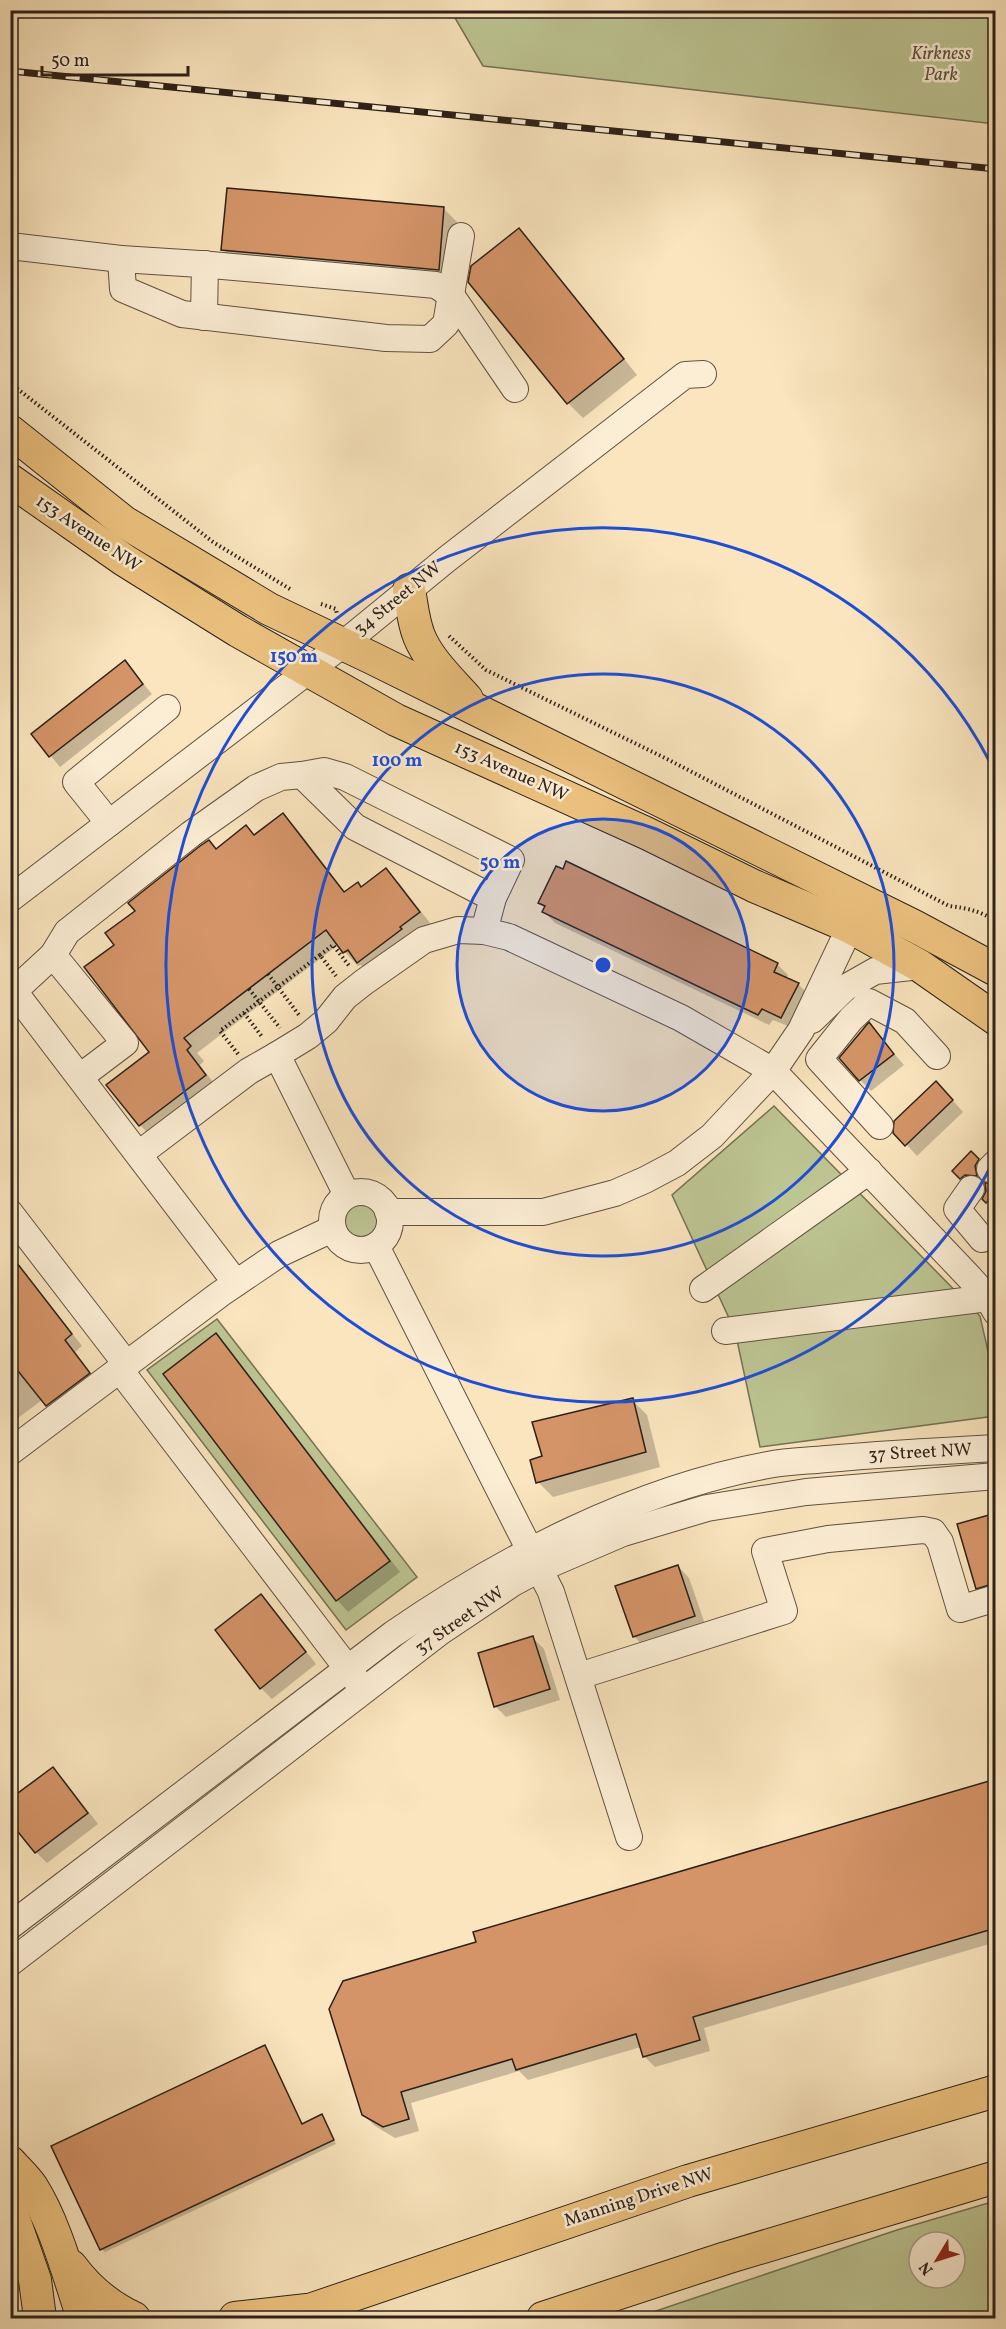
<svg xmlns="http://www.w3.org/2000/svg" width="1006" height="2329" viewBox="0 0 1006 2329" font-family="Vollkorn,serif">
<rect width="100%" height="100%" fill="#fae5be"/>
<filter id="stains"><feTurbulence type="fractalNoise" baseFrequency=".00333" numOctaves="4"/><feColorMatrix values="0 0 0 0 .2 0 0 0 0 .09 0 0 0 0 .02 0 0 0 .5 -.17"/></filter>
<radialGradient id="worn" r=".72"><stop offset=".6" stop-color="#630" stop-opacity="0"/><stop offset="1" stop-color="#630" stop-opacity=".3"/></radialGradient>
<g fill="#bdc593" stroke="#747256" stroke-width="1.5" fill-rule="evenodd">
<path d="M451,11H995V124L483,66Z"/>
<path d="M774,1106L980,1316L995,1382V1416L760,1447L735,1331L672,1195Z"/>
<circle cx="363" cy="1221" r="18"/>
<path d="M217,1319L417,1577L346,1630L147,1370Z"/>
<path d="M995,2201V2318H635L897,2230ZM919,2242H955V2278H919Z"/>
</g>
<g fill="#0003">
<path d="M444,209L459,224L453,284L238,264L223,249Z"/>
<path d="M519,230L533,245L637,375L583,418L568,403Z"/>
<path d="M125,662L152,694L60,767L33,734Z"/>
<path d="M283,815L297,829L346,893L361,888L386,870L400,884L433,927L372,976L361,965L358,966L338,945L197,1053L204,1061L200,1065L219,1090L154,1139L140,1125L108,1085L151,1052L116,945L137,911L209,842L217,850L255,836Z"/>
<path d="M540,903L777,964L788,975L786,979L798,984L809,995L793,1028L773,1020L769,1025L555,923L544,912L545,908Z"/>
<path d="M869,1025L904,1065L871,1091L860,1080Z"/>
<path d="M947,1094L963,1112L917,1156L895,1132Z"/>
<path d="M971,1154L989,1171L986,1178L987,1184H996V1211L984,1199L987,1191V1186H977L973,1189L954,1171Z"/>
<path d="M10,1253L82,1346L75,1352L100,1385L58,1417L42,1400L10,1424Z"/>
<path d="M216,1335L227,1346L400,1572L348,1612L337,1600L165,1375Z"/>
<path d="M632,1400L647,1415L660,1467L553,1497L538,1482L543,1457Z"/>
<path d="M996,1515V1587L980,1591L977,1588Z"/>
<path d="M678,1566L689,1578L706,1627L645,1648L634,1636Z"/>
<path d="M261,1596L272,1608L316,1664L272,1699L261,1688Z"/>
<path d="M533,1638L544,1649L560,1700L506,1717L495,1706Z"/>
<path d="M53,1769L64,1780L98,1824L47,1863L36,1852Z"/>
<path d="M996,1781V1942L704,2028L710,2051L655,2067L644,2056L641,2047L528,2080L519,2071L411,2103L419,2131L395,2138L375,2126L363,2114L478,1943Z"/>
<path d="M265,2047L303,2125L322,2116L336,2144L105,2252L101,2249Z"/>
</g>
<g fill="#d49468" stroke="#2c2019" stroke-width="1.5">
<path d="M227,188L444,207L439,270L221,250Z"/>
<path d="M519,228L624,359L567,404L468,282L471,266Z"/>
<path d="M125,660L143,684L49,757L31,734Z"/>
<path d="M283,813L344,892L358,882L361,887L386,868L420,912L400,927L402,929L357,963L348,950L343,953L326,930L184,1038L191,1046L187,1050L206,1075L139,1126L106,1085L149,1052L84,967L114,945L105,933L135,911L128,903L200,846L209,840L216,849L246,825L254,835Z"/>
<path d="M566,861L778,963L774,972L799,983L781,1018L762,1009L758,1015L542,912L545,906L538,903L556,866L563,869Z"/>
<path d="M869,1022L894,1054L859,1081L839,1058Z"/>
<path d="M936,1081L953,1100L905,1146L893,1133L894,1121Z"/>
<path d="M971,1151L979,1159L975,1166L977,1176L965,1175L960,1179L952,1171Z"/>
<path d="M985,1183H996V1193L986,1203L982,1199L986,1191Z"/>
<path d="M10,1254L72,1334L65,1340L90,1373L46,1406L10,1361Z"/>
<path d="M216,1333L390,1561L336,1601L163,1374Z"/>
<path d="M633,1398L646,1452L536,1483L530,1460L542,1456L532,1422Z"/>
<path d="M996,1513V1583L976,1589L957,1524Z"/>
<path d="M678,1565L695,1616L633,1637L615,1586Z"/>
<path d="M261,1594L306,1652L260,1689L215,1630Z"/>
<path d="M533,1636L550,1689L494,1707L478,1653Z"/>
<path d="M53,1767L88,1813L35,1853L10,1822V1799Z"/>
<path d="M996,1779V1928L693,2017L700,2040L643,2057L636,2034L516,2070L512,2059L401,2092L409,2119L383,2127L362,2115L329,2009L343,1981L476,1942L473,1932Z"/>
<path d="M265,2045L302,2124L322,2114L334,2140L100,2250L51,2146Z"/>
</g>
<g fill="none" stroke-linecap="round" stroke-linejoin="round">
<defs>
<g id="minor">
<path d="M10,246L121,259L200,264L436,285L451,295L515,389"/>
<path d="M121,259L123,289L182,314L386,338L430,339L446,324L461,236"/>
<path d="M204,317L205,264"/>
<path d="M109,823L76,782L167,708"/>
<path d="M10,899L342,645L447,559L685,375L703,374"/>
<path d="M484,931L493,898L511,860L345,777L324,771L302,775L355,827L493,898"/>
<path d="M53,955L67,932L191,834L256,788L281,777L302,775"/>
<path d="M10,986L236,1283"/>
<path d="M14,991L53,955L125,1043L80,1077"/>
<path d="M812,1020L845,988L875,971L920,966"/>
<path d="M880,1126L819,1059L851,1019L869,1002L905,1021L937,1056"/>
<path d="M139,1154L249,1071L277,1055"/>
<path d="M990,1169L996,1163"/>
<path d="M971,1189L957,1209L982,1239"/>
<circle cx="361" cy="1221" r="29"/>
<path d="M347,1195L277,1055L308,1036L326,1021L345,997L364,982L424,940L458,930L484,931L509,937L681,1018L773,1071L970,1278L988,1298L996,1312"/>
<path d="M388,1212H543L615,1193L645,1180L677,1163L712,1136L773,1071L801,1030L850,927H869"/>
<path d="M10,1213L127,1365"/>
<path d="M376,1246L551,1592L629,1837"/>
<path d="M703,1289L869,1171"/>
<path d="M725,1331L988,1298"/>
<path d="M120,1370L357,1681"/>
<path d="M10,1452L220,1294L279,1254L332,1229"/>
<path d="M579,1676L784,1611L765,1551L828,1539L923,1530L933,1532L940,1542L960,1609L996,1598"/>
<path d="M10,1926L393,1634C503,1558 636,1489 768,1465C788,1461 808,1461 827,1459C883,1454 939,1451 996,1448"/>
<path d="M10,1963L440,1632L513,1583L539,1569L623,1533L707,1508L806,1492L996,1476"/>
</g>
<g id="major">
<path d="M10,431L124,522L269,609L372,658L914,926L996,970"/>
<path d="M10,480L124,560L238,631L396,720L646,833L754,886L850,927L920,966L996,1019"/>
<path d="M409,590C412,605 413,621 419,636C428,659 450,680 467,699"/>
<path d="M10,2162C17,2170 26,2178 32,2187C55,2223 69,2277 83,2318"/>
<path d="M10,2208L35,2280L40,2318"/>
<path d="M71,2266C88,2289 108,2306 134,2318"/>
<path d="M235,2318L307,2310"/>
<path d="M286,2318L688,2181L996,2091"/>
<path d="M543,2318L726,2258L996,2177"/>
</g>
</defs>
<use href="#minor" stroke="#605142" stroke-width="28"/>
<use href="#major" stroke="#2c2019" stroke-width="34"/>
<g stroke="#2c2019" stroke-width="4" stroke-dasharray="1.5 3" stroke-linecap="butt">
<path d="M10,383L213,542L290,589"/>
<path d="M321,604L336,609L337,615"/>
<path d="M449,636L486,670L669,760L949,906C967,908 980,911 996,921"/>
<path d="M320,955L333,945L350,967"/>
<path d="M268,974L299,1015"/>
<path d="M249,989L280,1028"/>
<path d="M244,1013L263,1038"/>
<path d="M238,1054L220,1031L320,955L336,976"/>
</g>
<use href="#minor" stroke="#fceed5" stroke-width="26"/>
<use href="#major" stroke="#edc27f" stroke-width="32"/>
<defs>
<path id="rail" d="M10,71L996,169"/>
</defs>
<use href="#rail" stroke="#2c2019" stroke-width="7"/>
<use href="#rail" stroke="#fceed5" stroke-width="4.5" stroke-dasharray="14" stroke-linecap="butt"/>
</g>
<circle cx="603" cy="965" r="146" fill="#1d4ed8" fill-opacity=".12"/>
<g fill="none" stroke="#1d4ed8" stroke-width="3">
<circle cx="603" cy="965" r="146"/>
<circle cx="603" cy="965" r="291"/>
<path d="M994 1160A437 437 0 1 1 994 770"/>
</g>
<g text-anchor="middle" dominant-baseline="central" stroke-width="5" stroke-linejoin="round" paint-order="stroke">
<g font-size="18" font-style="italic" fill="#58523e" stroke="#fceed5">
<text x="941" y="54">Kirkness<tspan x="941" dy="21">Park</tspan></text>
</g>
<g font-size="18" fill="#2c2019" stroke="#fceed5">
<text transform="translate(88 534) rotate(34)">153 Avenue NW</text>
<text transform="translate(398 599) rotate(-39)">34 Street NW</text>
<text transform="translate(511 772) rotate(24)">153 Avenue NW</text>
<text transform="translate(920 1453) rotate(-3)">37 Street NW</text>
<text transform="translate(460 1621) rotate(-35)">37 Street NW</text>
<text transform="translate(639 2198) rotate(-18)">Manning Drive NW</text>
</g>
</g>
<circle cx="603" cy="965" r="9" fill="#1d4ed8" stroke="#fceed5" stroke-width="3"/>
<g font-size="18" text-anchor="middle" font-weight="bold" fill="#1d4ed8" stroke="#fceed5" stroke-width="5" stroke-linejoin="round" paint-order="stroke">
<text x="294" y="662">150 m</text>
<text x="397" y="766">100 m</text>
<text x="500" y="868">50 m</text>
</g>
<rect width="1006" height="2329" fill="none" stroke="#fae5be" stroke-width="36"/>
<rect x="12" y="12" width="982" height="2305" fill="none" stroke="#2c2019" stroke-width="3"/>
<rect x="18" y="18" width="970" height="2293" fill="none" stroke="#2c2019" stroke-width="1.5"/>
<g transform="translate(937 2260) rotate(232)"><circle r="28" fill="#fceed5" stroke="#a99c8a" stroke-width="1.5"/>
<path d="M0-4.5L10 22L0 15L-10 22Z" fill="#8f2418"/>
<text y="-9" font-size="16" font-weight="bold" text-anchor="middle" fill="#2c2019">N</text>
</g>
<path d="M42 66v9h146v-9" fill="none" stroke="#2c2019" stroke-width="3"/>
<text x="51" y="66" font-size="18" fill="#2c2019" stroke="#fceed5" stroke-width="4.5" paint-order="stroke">50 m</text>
<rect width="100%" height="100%" filter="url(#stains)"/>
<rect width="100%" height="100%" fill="url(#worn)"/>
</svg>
